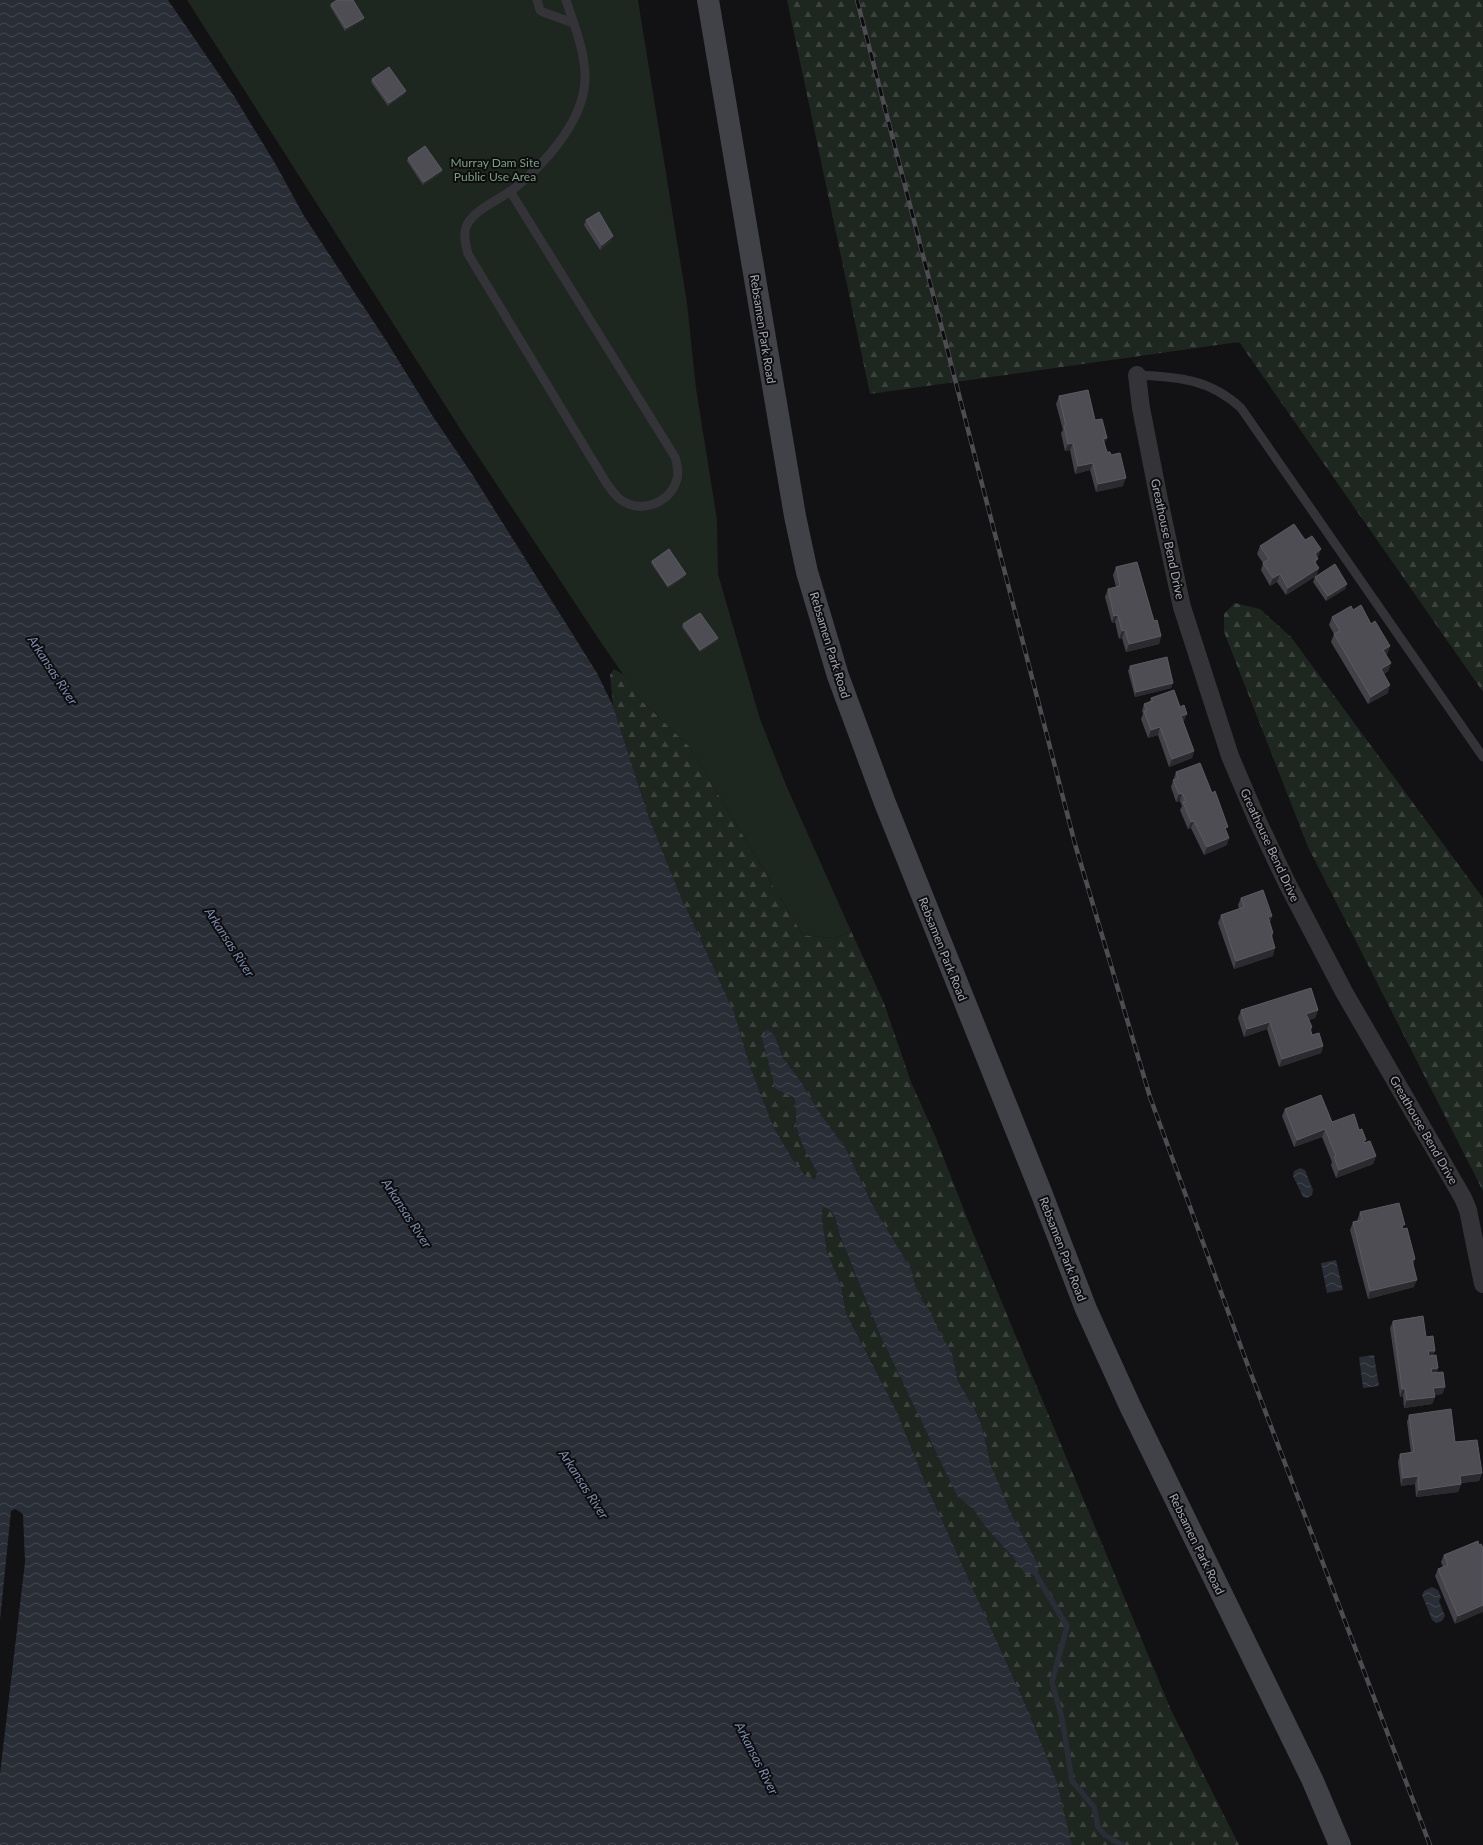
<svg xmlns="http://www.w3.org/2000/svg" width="1483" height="1845" viewBox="0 0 1483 1845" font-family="Lato,sans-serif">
<defs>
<pattern id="forest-firs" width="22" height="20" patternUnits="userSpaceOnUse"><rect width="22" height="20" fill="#1e2620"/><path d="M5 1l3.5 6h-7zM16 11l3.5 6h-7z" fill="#3c423e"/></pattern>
<pattern id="water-waves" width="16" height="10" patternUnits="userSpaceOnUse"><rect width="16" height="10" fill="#282d36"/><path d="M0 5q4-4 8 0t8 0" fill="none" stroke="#444851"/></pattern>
</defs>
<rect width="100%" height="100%" fill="#121113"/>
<g fill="url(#forest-firs)">
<path d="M787,0H1483V692L1239,342L870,394Z"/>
<path d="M1235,603L1260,609L1291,637L1483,898V1191L1308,847L1224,632V614Z"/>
<path d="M614,669L624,675L641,700L689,746L803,935L835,938L851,931L884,1003L911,1082L936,1138L969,1223L1171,1710L1239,1845H1072L1057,1782L1027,1708L927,1487L897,1412L846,1313L841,1285L827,1252L822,1218L823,1207L830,1210L835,1217L840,1236L880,1335L957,1496L972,1508L988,1530L1012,1556L1025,1573H1038L1039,1566L1010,1511L990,1462L982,1426L975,1410L958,1381L952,1353L940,1333L931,1312L920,1297L915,1284L912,1271L872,1204L846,1149L820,1113L800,1080L783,1058L775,1036L762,1039L775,1089L794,1098C797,1107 795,1114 796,1123C798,1139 809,1157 817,1172L815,1179L805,1177L792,1158L773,1126L751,1069L734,1012L681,897L648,815L613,706L610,675Z"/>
</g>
<path fill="#1e2620" d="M187,0H638L687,303L696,388L717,520L718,574L760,719L786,785L851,931L835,938L803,935L689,746L641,700L602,644L466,438Z"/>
<g fill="url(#water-waves)">
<path d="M0,0H168L234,96L276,165L304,216L387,342L434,418L472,474L597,673L613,706L648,815L681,897L734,1012L751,1069L773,1126L792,1158L805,1176L815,1179L817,1172C809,1157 798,1140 796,1123C795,1114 797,1107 794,1098L775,1089L762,1039L767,1029L775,1036L783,1058L800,1080L820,1113L846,1149L872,1204L912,1271L915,1284L920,1297L931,1312L940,1333L952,1353L958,1381L975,1410L982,1426L990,1462L1010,1511L1039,1566L1038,1574H1025L1012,1556L988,1530L972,1508L957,1496L880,1335L840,1236L835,1217L830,1210L823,1207L822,1218L827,1252L841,1285L846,1313L897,1412L927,1487L1027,1708L1057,1782L1072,1845H0V1774L25,1562L23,1514L15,1509L11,1511L0,1620Z"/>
<path d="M1300,1168L1305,1170L1313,1190L1312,1195L1307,1198L1303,1197L1293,1176L1294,1171Z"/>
<path d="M1336,1260L1343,1290L1327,1293L1321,1263Z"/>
<path d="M1374,1355L1379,1386L1363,1388L1359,1357Z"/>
<path d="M1432,1587L1438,1590L1441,1597L1439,1601L1445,1616L1442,1621L1436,1623L1432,1620L1422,1595L1424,1591Z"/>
</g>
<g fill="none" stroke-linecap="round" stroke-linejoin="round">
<path stroke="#282d36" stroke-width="5.5" d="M1032,1568L1067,1626L1052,1682L1062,1718L1072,1781L1094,1807L1098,1827L1105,1835L1122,1845"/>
<g stroke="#333338" stroke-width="9">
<path d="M537,0L540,10L543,12L573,23"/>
<path d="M510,191L675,457C677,464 679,472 677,479C670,503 642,514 621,500C615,496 611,489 607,484L468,254C466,246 463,235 466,227C473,210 497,201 511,191C543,166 583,123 585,80C586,53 574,25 566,0"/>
<path d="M1137,375C1179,377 1210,379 1241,408L1483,757"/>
</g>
<path stroke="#333338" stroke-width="18" d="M1137,375L1141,408L1159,500L1182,607L1230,756L1258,822L1287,883L1344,992L1463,1198L1468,1210L1483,1284"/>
<path stroke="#414148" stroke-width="22" d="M708,0L795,516L807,572L838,676L885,803L1041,1192L1086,1309L1130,1406L1312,1779L1340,1845"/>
<defs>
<path id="rail" d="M857,0L1075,844L1150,1097L1245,1358L1430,1845"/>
</defs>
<use href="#rail" stroke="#4c4c53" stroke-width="4.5"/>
<use href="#rail" stroke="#0d0d0e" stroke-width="3" stroke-dasharray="9" stroke-linecap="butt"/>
</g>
<g fill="#434248">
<path d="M331,4L363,20L345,31L330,6Z"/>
<path d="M372,79L405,94L388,106L371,82Z"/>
<path d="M408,158L442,170L441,173L423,185L407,161Z"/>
<path d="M586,220L611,241L600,250L584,225Z"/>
<path d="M1059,396L1095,420L1107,452L1123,486L1096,492L1090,470L1075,474L1070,450L1065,451L1061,433L1063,430L1056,404Z"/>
<path d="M1305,540L1318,557L1317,558L1316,564L1319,568L1316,576L1286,595L1277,582L1270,586L1261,570L1263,563L1257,554L1260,546Z"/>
<path d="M652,561L685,577L668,588L651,563Z"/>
<path d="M1116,567L1154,621L1161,636L1159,644L1126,652L1122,638L1119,639L1115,622L1112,623L1105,597L1108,589L1116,587L1113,575Z"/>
<path d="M1315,577L1347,584L1345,589L1326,601L1313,582Z"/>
<path d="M1353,610L1371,624L1390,646L1387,654L1386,655L1391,663L1388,671L1384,674L1388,693L1368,704L1331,642L1334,634L1329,625L1332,617Z"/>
<path d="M683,624L718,638L717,641L700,652L682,627Z"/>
<path d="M1130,666L1173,683L1171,688L1135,697L1128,671Z"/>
<path d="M1151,698L1180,707L1187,714L1183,721L1194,751L1192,758L1169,767L1158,735L1148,738L1141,719L1143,714L1142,711L1144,704L1150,701Z"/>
<path d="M1176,772L1226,831L1227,845L1204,855L1191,828L1188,829L1180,810L1182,806L1180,801L1176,802L1171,787Z"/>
<path d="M1241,898L1272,916L1270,922L1273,933L1272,938L1273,956L1234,969L1218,923L1221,915L1239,909L1238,905Z"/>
<path d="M1241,1010H1318L1315,1018L1309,1020L1312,1027L1311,1031L1312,1035L1323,1046L1321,1053L1279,1067L1267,1029L1244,1037L1238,1018Z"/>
<path d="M1285,1109L1332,1122L1366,1143L1376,1156L1373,1164L1336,1178L1331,1165L1332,1162L1322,1137L1294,1147L1282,1116Z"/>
<path d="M1360,1212L1404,1229L1415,1259L1413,1265L1414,1287L1368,1299L1350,1230L1353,1222L1357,1221Z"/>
<path d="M1393,1321L1426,1337L1438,1368L1437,1372L1445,1387L1442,1394L1434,1395L1435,1397L1432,1404L1404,1408L1403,1396L1400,1397L1390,1328Z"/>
<path d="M1409,1415L1455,1442L1482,1473L1479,1481L1461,1483V1484L1458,1492L1416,1497L1415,1484L1401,1486L1398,1462L1400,1454L1411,1453L1407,1422Z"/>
<path d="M1479,1545L1483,1548L1455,1624L1435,1576L1438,1569L1443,1567L1441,1562L1444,1555Z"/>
</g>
<g fill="#2b2a2e">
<path d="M364,18L363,20L345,31L346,28Z"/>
<path d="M406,91L405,94L388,106L389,103Z"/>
<path d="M442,170L441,173L423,185L424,182Z"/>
<path d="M613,236L611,241L600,250L602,245Z"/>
<path d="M1107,438L1104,446L1103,439Z"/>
<path d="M1073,443L1070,450L1065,451L1068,444Z"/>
<path d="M1093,463L1090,470L1075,474L1078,466Z"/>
<path d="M1126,478L1123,486L1096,492L1098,484Z"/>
<path d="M1321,549L1318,557L1312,561L1315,554Z"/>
<path d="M1319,568L1316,576L1286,595L1288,588Z"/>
<path d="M686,574L685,577L668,588V586Z"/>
<path d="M1280,574L1277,582L1270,586L1273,578Z"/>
<path d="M1347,584L1345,589L1326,601L1328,596Z"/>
<path d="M1118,615L1115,622L1112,623L1114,616Z"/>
<path d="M1125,630L1122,638L1119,639L1122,631Z"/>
<path d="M1161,636L1159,644L1126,652L1129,644Z"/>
<path d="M718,638L717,641L700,652V650Z"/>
<path d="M1390,646L1387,654L1380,658L1383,650Z"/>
<path d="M1391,663L1388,671L1378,677L1381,669Z"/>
<path d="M1173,683L1171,688L1135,697L1136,692Z"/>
<path d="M1390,685L1388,693L1368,704L1371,697Z"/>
<path d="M1187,714L1184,721L1179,723L1181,716Z"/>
<path d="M1160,727L1158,735L1148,738L1151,730Z"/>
<path d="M1194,751L1192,758L1169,767L1172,759Z"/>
<path d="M1182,793L1180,801L1176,802L1179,794Z"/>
<path d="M1194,821L1191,828L1188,829L1191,822Z"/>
<path d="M1229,838L1227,845L1204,855L1207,847Z"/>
<path d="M1272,916L1269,924L1268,917Z"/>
<path d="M1275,948L1273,956L1234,969L1236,961Z"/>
<path d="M1318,1010L1315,1018L1304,1021L1306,1014Z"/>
<path d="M1270,1022L1267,1029L1244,1037L1247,1029Z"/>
<path d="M1323,1046L1321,1053L1279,1067L1282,1059Z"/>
<path d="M1325,1129L1322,1137L1294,1147L1297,1140Z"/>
<path d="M1376,1156L1373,1164L1336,1178L1339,1170Z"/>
<path d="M1415,1259L1412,1267V1260Z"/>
<path d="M1417,1280L1414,1287L1368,1299L1370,1291Z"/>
<path d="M1428,1351H1435L1432,1358L1425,1359Z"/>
<path d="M1438,1368L1436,1376L1428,1377L1431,1369Z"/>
<path d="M1445,1387L1442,1394L1431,1396L1433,1388Z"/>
<path d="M1402,1389H1405L1403,1396L1400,1397Z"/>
<path d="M1435,1397L1432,1404L1404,1408L1407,1400Z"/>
<path d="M1482,1473L1479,1481L1457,1483L1460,1476Z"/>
<path d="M1418,1476L1415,1484L1401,1486L1403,1478Z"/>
<path d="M1461,1484L1458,1492L1416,1497L1419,1490Z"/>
<path d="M1483,1605V1612L1455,1624L1458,1616Z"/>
</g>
<g fill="#4e4d54" stroke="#5b5b63">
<path d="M337,0H353L364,18L346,28L331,4Z"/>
<path d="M389,67L406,91L389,103L372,79Z"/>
<path d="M425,146L442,170L424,182L408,158Z"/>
<path d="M599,212L613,236L602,245L586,220Z"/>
<path d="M1088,390L1095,420L1102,419L1107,438L1103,439L1107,452H1110L1111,455L1120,453L1126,478L1098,484L1093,463L1078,466L1073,443L1068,444L1064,426H1066L1059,396Z"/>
<path d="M1294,524L1305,540L1312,536L1321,549L1315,554L1318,559L1314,561L1319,568L1288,588L1280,574L1273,578L1263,563L1269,559L1260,546Z"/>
<path d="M669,549L686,574L668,586L652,561Z"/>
<path d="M1137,562L1154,621L1157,620L1161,636L1129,644L1125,630L1122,631L1118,615L1114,616L1108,589L1120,586L1116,567Z"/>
<path d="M1335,564L1347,584L1328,596L1315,577Z"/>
<path d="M1361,605L1371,624L1375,621L1390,646L1383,650L1391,663L1381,669L1390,685L1371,697L1334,634L1340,631L1332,617L1351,606L1353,610Z"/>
<path d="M700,613L718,638L700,650L683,624Z"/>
<path d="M1167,657L1173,683L1136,692L1130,666Z"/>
<path d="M1174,690L1180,707L1184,705L1187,714L1181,716L1194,751L1172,759L1160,727L1151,730L1144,711L1147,710L1144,704L1153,701L1151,698Z"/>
<path d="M1200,763L1212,793L1215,791L1228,827L1225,828L1229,838L1207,847L1194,821L1191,822L1183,802L1186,801L1182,793L1179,794L1173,780L1178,778L1176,772Z"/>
<path d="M1263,890L1272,916L1268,917L1273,933L1271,934L1275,948L1236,961L1221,915L1244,907L1241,898Z"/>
<path d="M1311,988L1318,1010L1306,1014L1312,1027L1310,1028L1312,1035L1319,1033L1323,1046L1282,1059L1270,1022L1247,1029L1241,1010Z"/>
<path d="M1321,1095L1332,1122L1354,1114L1359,1130L1362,1129L1366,1140L1364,1141V1143L1370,1141L1376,1156L1339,1170L1334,1157L1336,1156L1325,1129L1297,1140L1285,1109Z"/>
<path d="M1399,1203L1405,1225H1402L1403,1229L1407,1228L1415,1259L1412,1260L1417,1280L1370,1291L1353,1222L1362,1220L1360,1212Z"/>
<path d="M1423,1316L1426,1337L1433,1336L1435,1351H1428L1429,1356L1436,1355L1438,1368L1431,1369L1432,1373L1443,1372L1445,1387L1433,1388L1435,1397L1407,1400L1405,1389H1402L1393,1321Z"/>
<path d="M1451,1409L1455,1442L1477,1440L1482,1473L1460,1476L1461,1484L1419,1490L1418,1476L1403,1478L1400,1454L1414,1452L1409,1415Z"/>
<path d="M1478,1541L1479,1545L1481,1544L1483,1548V1605L1458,1616L1438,1569L1448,1565L1444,1555Z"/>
</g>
<g text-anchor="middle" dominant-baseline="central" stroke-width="4" stroke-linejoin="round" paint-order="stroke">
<g font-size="12" fill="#7a9f83" stroke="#0d0d0e">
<text x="495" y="162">Murray Dam Site<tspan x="495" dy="14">Public Use Area</tspan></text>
</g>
<g font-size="12" fill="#a3a5b4" stroke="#0d0d0e">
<text transform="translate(763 329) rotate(81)">Rebsamen Park Road</text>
<text transform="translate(1168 539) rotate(78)">Greathouse Bend Drive</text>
<text transform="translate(830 645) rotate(73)">Rebsamen Park Road</text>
<text transform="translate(1270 845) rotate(65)">Greathouse Bend Drive</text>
<text transform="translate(943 949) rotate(68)">Rebsamen Park Road</text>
<text transform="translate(1424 1130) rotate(60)">Greathouse Bend Drive</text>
<text transform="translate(1063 1249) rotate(69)">Rebsamen Park Road</text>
<text transform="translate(1197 1544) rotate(64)">Rebsamen Park Road</text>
</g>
<g font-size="13" font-style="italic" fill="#798caf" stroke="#0d0d0e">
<text transform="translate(53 670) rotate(57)">Arkansas River</text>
<text transform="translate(230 942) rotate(57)">Arkansas River</text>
<text transform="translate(407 1213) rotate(57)">Arkansas River</text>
<text transform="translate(584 1484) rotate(57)">Arkansas River</text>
<text transform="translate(757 1758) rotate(63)">Arkansas River</text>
</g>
</g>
</svg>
